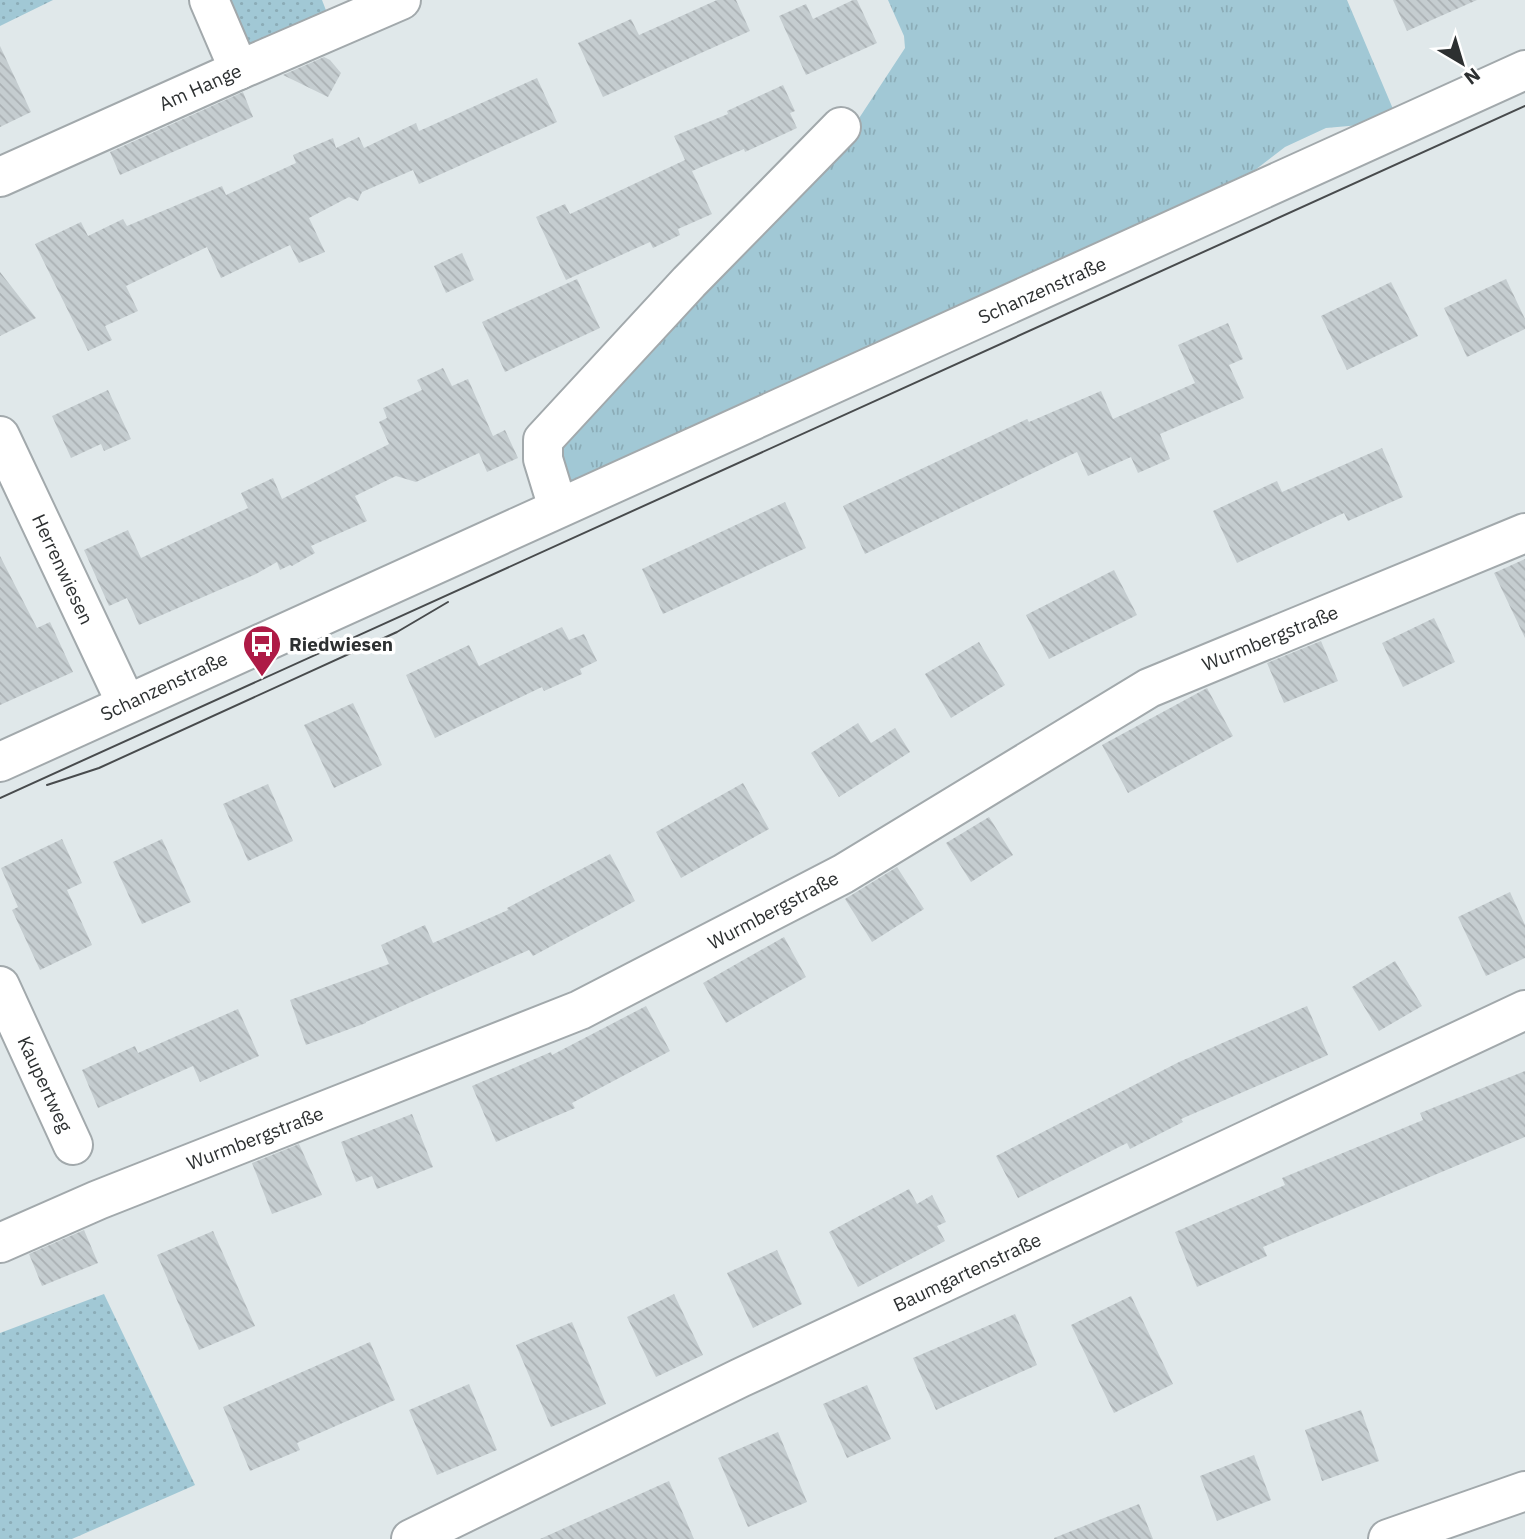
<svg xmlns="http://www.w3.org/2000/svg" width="1525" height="1539" viewBox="0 0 1525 1539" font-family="'IBM Plex Sans',sans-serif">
<defs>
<pattern id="grass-tufts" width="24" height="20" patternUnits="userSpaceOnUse" patternTransform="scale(1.75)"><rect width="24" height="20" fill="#a1c8d5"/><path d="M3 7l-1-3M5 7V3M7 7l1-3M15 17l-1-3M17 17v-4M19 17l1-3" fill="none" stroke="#8bacb7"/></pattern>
<pattern id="garden-dots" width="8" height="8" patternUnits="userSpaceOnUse" patternTransform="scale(1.75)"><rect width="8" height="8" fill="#a1c8d5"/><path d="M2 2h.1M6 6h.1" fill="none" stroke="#8bacb7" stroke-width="1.8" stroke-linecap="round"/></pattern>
<pattern id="building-back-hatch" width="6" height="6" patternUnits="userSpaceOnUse" patternTransform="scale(1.75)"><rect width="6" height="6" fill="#c5cdd0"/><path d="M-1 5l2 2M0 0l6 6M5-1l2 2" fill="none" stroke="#aab0b3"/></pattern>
</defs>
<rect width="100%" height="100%" fill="#e0e8ea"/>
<path fill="url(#grass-tufts)" d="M888,0H1347L1393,109L1360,125L1326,128L1285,147L1255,170L557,489L548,458L850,132L905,48L904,36Z"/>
<g fill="url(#garden-dots)">
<path d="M0,0H53L0,26Z"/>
<path d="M229,0H322L327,13L250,51Z"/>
<path d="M104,1294L195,1485L72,1539H0V1333Z"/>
</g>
<g fill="url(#building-back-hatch)">
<path d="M717,0H736L750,31L603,97L578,43L631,19L639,35Z"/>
<path d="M853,0H857L877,43L806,75L779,16L806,4L813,19Z"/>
<path d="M1393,0H1477L1407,31Z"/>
<path d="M0,46L31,112L0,127Z"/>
<path d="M324,57L330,60L341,73L328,97L283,75Z"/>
<path d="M537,78L557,122L419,184L413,170L362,192L358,201L349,197L309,218L325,252L299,263L290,245L221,278L207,247L126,286L138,311L105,326L112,340L88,351L35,244L81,222L88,236L123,219L127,226L222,186L226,195L296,163L293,155L333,138L336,148L359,137L364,148L416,123L419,131Z"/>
<path d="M783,85L795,111L790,113L797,128L745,152L744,149L692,171L712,214L678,229L680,235L653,248L650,242L566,280L536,217L565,204L570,214L685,160L674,136L728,114L727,111Z"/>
<path d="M243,92L253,117L120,175L110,152Z"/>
<path d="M462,253L474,280L446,293L434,266Z"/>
<path d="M0,272L36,318L0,336Z"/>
<path d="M577,279L600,328L505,372L482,322Z"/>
<path d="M1506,279L1525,319V329L1467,357L1444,308Z"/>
<path d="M1391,282L1418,336L1347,370L1321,316Z"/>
<path d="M1228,323L1243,359L1229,365L1244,398L1160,434L1170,459L1138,473L1131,457L1088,476L1077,452L865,554L843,506L1027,419L1029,422L1101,391L1113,419L1195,383L1178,345Z"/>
<path d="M443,368L452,386L468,379L493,436L505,430L518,458L487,472L479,453L416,482L396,476L355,496L367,521L311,546L315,553L292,566L290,565L280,570L277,562L256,574L139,625L127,598L109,606L84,550L128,530L141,558L248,508L241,493L273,478L282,499L389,444L379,422L387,418L383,408L422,390L417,380Z"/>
<path d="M108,390L131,439L104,451L101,444L71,458L52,416Z"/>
<path d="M1382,448L1403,497L1348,521L1344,513L1237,563L1213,511L1277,481L1282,492Z"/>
<path d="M785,502L806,548L663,614L642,569Z"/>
<path d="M0,556L37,628L50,622L73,672L0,705Z"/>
<path d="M1525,559V638L1494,573Z"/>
<path d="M1114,570L1137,615L1049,659L1026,615Z"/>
<path d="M1434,618L1455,662L1403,687L1382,643Z"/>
<path d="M562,627L569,640L584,634L597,661L580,669L582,674L544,691L542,687L435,738L406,675L469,645L479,666Z"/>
<path d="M1321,641L1338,681L1284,703L1267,663Z"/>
<path d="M979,642L1005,685L951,718L925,674Z"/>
<path d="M1207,688L1233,736L1128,793L1102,745Z"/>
<path d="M353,703L382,765L334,788L304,725Z"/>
<path d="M858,723L871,743L895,728L910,752L839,797L811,753Z"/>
<path d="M743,783L769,829L681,878L656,832Z"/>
<path d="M268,784L293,841L248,861L223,804Z"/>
<path d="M989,817L1013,855L971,882L946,843Z"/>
<path d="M62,839L82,883L67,890L92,945L40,970L12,910L18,907L1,868Z"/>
<path d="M162,839L191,902L142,924L113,862Z"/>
<path d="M610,854L635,901L533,956L529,950L366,1022V1023L306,1045L290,1000L389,964L381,945L425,925L433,943L508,910L507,908Z"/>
<path d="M897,867L924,909L872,942L845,899Z"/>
<path d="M1510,892L1525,925V958L1486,976L1458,917Z"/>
<path d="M784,937L806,977L726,1023L703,983Z"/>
<path d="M1395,961L1422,1006L1379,1031L1352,987Z"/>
<path d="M646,1006L670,1051L572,1103L575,1108L496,1142L472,1086L551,1052L552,1055Z"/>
<path d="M1307,1006L1328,1055L1181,1119L1183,1122L1130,1149L1127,1143L1018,1198L996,1156L1179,1062Z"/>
<path d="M238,1009L259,1056L200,1082L193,1066L98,1108L82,1070L135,1046L138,1053Z"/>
<path d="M1525,1071V1137L1263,1247L1267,1256L1197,1287L1175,1232L1285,1185L1282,1178L1423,1120L1420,1113Z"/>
<path d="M412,1114L433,1167L377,1189L372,1176L356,1182L341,1142Z"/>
<path d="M299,1144L322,1195L272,1214L252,1163Z"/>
<path d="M909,1189L917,1204L932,1195L946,1222L937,1226L945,1241L858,1287L829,1232Z"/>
<path d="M84,1230L98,1263L42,1286L29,1254Z"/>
<path d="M213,1231L255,1326L199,1350L157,1255Z"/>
<path d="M777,1250L802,1304L753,1328L727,1273Z"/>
<path d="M674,1294L703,1355L656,1377L627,1317Z"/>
<path d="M1131,1296L1173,1384L1114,1413L1071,1325Z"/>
<path d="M1015,1314L1037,1365L936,1410L913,1358Z"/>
<path d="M572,1322L606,1404L551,1427L516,1345Z"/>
<path d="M370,1342L395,1400L297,1443L300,1450L250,1471L223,1407Z"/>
<path d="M469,1384L497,1450L437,1475L409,1410Z"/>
<path d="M867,1385L891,1439L847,1458L823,1404Z"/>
<path d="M1361,1410L1379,1461L1322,1481L1305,1430Z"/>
<path d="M778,1432L807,1502L748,1527L718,1458Z"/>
<path d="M1254,1455L1271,1500L1217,1521L1200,1476Z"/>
<path d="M669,1481L694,1539H540Z"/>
<path d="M1139,1504L1153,1539H1054V1538Z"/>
</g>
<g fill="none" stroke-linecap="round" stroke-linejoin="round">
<defs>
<g id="minor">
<path d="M209,0L239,70"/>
<path d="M0,177L239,70L401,0"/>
<path d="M0,436L126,703"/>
<path d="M558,508L543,459V440L689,282L841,127"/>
<path d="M0,986L73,1145"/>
<path d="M0,1243L98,1200L580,1010L843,874L1149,688L1525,533"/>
<path d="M411,1539L740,1378L1525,1010"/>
<path d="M1388,1539L1525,1491"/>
</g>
<path id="tertiary" d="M0,762L1525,70"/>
</defs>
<use href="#minor" stroke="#a2a9ac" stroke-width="42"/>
<use href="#tertiary" stroke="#a2a9ac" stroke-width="42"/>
<use href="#minor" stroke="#fff" stroke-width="38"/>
<use href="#tertiary" stroke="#fff" stroke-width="38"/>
<g stroke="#484b4d" stroke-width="2">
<path d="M47,785L99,768L397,632L448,602"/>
<path d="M0,798L1525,106"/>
</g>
</g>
<defs>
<symbol id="bus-pin" viewBox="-11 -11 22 30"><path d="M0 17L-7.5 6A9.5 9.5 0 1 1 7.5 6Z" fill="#ae1b46" stroke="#fff"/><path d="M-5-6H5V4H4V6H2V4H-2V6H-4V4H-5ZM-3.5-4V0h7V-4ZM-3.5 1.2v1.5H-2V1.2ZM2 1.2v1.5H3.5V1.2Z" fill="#fff"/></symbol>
</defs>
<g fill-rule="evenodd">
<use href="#bus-pin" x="240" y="622" width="44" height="60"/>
</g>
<g text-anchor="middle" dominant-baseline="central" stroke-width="7" stroke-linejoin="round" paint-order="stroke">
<g font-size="19" fill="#2d3031" stroke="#fff">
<text transform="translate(200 87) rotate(-24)">Am Hange</text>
<text transform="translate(1042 290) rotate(-24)">Schanzenstraße</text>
<text transform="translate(63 569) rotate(65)">Herrenwiesen</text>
<text transform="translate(1270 638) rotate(-22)">Wurmbergstraße</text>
<text transform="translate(164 686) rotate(-25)">Schanzenstraße</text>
<text transform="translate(773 910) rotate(-28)">Wurmbergstraße</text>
<text transform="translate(45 1084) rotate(65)">Kaupertweg</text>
<text transform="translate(255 1138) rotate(-21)">Wurmbergstraße</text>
<text transform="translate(967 1272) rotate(-25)">Baumgartenstraße</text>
</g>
<g font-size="19" font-weight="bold" fill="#2d3031" stroke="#fff" text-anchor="start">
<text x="289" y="644">Riedwiesen</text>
</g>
</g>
<g transform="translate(1462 63) rotate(142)" stroke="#ffffff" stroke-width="5" paint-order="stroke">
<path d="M0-5L12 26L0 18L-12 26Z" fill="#2d3031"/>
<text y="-10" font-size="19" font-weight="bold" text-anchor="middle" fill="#2d3031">N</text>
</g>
</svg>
